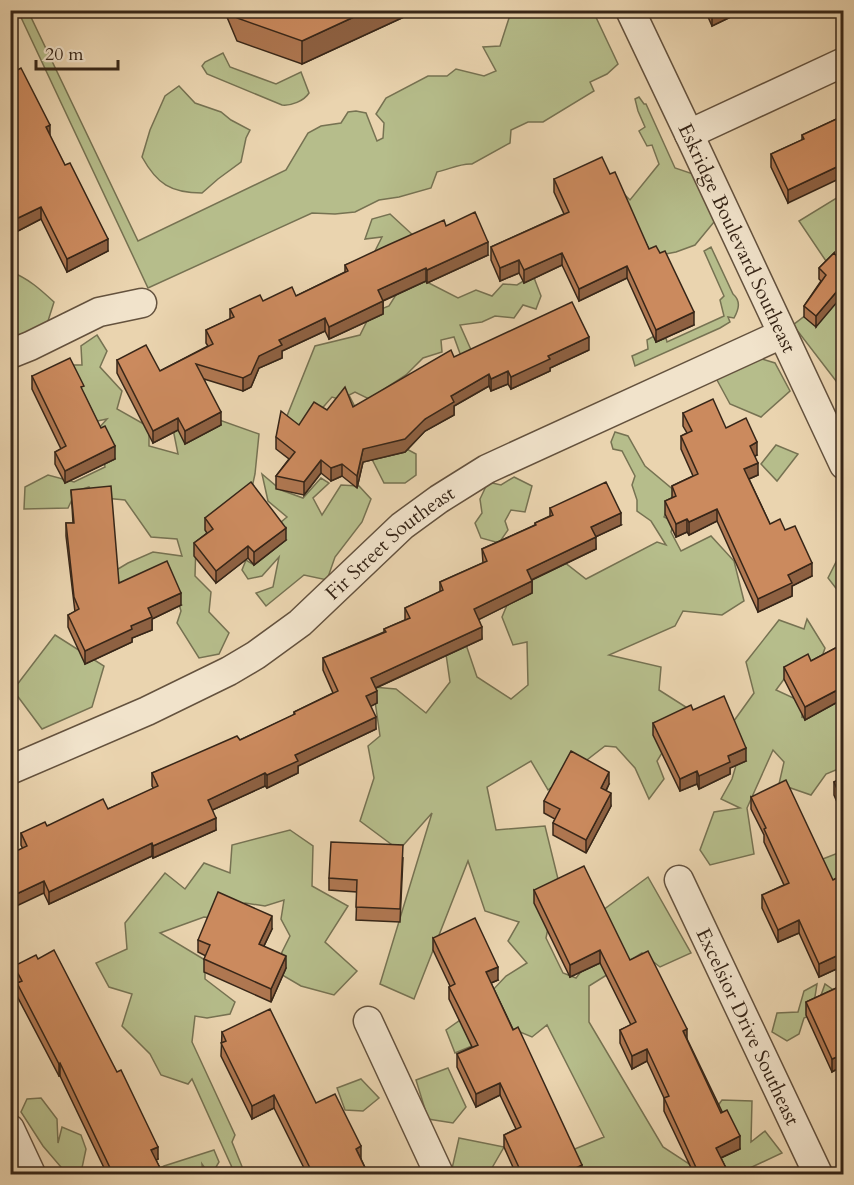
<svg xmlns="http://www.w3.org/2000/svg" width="854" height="1185" viewBox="0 0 854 1185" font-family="Cardo,serif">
<rect width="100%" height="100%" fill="#ead4af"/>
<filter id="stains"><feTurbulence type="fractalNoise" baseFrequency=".00333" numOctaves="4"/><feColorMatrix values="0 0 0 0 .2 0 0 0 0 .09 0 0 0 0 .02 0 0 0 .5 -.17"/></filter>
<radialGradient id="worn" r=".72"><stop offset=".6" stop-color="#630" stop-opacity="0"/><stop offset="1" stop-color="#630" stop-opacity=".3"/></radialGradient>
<g fill="#b6bd8b" stroke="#767252" stroke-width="1.5">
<path d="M18,11H28L138,241L286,170L308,133L321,126L341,123L348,112L356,111L366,113L377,141L383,138L384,123L376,114L386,98L428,76H447L456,69L484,76L496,71L483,47L500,46L510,15L509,14L510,11H593L618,64L607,74L590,82L594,91L543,122H528L511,130L510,143L472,164C460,163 448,170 437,172L431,188L399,197L379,200L355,212L335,214L312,213L148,288Z"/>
<path d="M223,53L230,67L276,84L301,72L309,93C304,101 291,106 282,105L207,74L202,66L205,62Z"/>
<path d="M179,86L195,103L221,112L231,120L250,130L246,138L241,162L218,179L202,193C171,193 157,184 142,157L150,130L165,96Z"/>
<path d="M639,97L644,104H646L675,168L702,177L719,216L695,245L676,252L645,258L621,191L630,200L659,164L652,145L647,146L639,131L645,127L638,111L635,99Z"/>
<path d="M843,194V249L828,264L799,221Z"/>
<path d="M390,214L415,237L417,277L458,298L476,290L492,296L503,284L517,285L533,275L541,296L536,309L523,305L514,318L495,316L482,322L460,325L472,352L462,359L454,337L441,340L442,352L423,358L406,375L369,399L355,392L349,395L380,456L405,448L416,454V475L405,483H384L342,400L332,397L303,430L285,421L315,346L360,335L371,313L389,306L406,279L369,263L382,237L365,239L372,219Z"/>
<path d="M711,247L733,294C741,301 739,309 734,318L728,317L730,322L720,328L635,366L632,356L648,349L647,340L654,336L656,342L666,338L667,342L724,316L720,300L724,296L704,251Z"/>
<path d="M11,272C28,278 41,290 54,302L43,337L11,346Z"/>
<path d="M843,296V390L793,325L827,299Z"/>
<path d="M97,335L107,351L100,367L122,391L117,409L149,427V446L178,454L172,424L211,417L259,434L255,474L247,510L196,543L195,576L211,592L209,612L229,633L219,654L199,658L177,623L181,611L172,578L156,592L98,581L128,563L153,552L182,556L177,539L151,537L125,500L94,497L89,487L76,491L68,508L24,509L25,487L48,475L74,482L105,467L98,429L107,419L88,423L70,365H82L81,346Z"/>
<path d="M726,348L775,363L790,391L761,417L730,404L717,380Z"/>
<path d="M615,432L628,436L645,466L676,492L664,517L674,522L671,532L681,551L711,536L734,561L744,601L722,615L683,611L675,626L609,655L661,667L659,690L689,709L657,761L664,779L649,799L635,768L616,747L605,746L548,790L531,761L487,787L496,830L545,826L558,879L546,938L563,973L576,978L590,960L595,916L648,877L691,953L660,967L642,953L589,986V1022L663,1147L689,1164L708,1119L722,1100L752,1101L751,1142L765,1131L782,1153L737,1174H556L560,1155L604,1137L547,1025L532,1037L513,1029L455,1053L446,1030L473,1011L506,976L527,963L508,941L519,922L485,911L468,861L414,999L380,984L432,813L399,850L360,821L374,778L368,746L380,736L373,687L396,689L426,713L450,682L442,626L459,624L477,677L511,699L528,685L527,642L513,645L502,617L528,555H555L586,579L657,542L666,545L651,521L637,511V500L632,485L635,476L622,451L613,449L611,442Z"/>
<path d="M776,445L798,454L777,481L761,464Z"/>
<path d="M262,474L281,490L303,498L321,478L329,483L313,498L322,515L341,485L359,486L371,499L362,522L335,557L327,580L304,575L266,606L256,593L273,587L279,557L262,576L248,579L242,570L246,560L254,565L275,527L287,517L268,501Z"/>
<path d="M514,477L532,486L525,512L511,510L505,521L508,530L499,543L481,538L475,523L482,513L480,499L488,482L501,485Z"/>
<path d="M839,556L843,557L844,595L842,596L828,578Z"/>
<path d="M807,619L825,648L819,665L790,671L776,690L802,702V718L815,687L843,694V767L826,774L811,795L779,784L784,762L773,750L747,808L754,854L710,865L700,850L714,812L740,808L721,799L732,779L739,755L731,725L754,693L746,662L779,620L804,629Z"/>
<path d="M55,635L104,666L92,707L42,729L13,690Z"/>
<path d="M290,830L313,846L312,886L348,906L325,942L357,971L334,995L301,986L277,972L282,952L290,936L281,919L284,900L265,906L245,903L222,919L204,917L160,933L205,960V979L235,1002L230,1014L207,1018L195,1016L192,1042L235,1135L232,1142L245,1174H235L192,1079L188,1084L161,1075L150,1054L122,1026L132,994L109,987L96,963L127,949L125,923L165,873L185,889L204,863L230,873L232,845Z"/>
<path d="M843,851V877L839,881H817L810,864Z"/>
<path d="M843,980V1007L836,1003L804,1018L799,1034L787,1041L772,1032L777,1013L798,1012L804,991L817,984L814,1003L820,998L825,984L835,991Z"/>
<path d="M448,1068L466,1107L453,1123L428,1119L416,1080Z"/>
<path d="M361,1079L379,1098L363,1111L345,1110L337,1088Z"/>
<path d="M41,1098L57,1119L58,1143L62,1127L81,1135L86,1149L82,1168L66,1173L43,1146L21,1112L27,1099Z"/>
<path d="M459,1138L504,1147L489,1173H451Z"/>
<path d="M214,1150L219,1162L212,1174H209L202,1164L203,1174H190L189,1169L182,1174H148L164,1166Z"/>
</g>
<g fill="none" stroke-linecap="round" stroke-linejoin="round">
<defs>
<g id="minor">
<path id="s1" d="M630,10L689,134L844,465"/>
<path d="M689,134L844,62"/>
<path d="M10,354L30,346L99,312L142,303"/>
<path id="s2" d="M10,770L147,711L229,671L256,655L300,623L402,526L439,499L487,469L782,334"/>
<path id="s3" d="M679,880L818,1174"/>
<path d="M368,1021L439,1174"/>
<path d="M10,1129L31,1174"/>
</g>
</defs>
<use href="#minor" stroke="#64523e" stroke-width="31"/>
<use href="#minor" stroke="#f1e3cb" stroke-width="28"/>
</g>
<g fill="#af7751" stroke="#372618" stroke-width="1.5">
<path d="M224,10H419L302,64L237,41Z"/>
<path d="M705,10H745L712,26Z"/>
<path d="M10,74L50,136L108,251L67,272L41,219L16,232L10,221Z"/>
<path d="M843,116L788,203L771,167V154L802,140V135Z"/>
<path d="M610,174L649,249L694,325L656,342L627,278L579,301L562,265L524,283L519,273L500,281L491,260V247L564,214L554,192V179Z"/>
<path d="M446,226L488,255L427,283L426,281L383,301V314L329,339L325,331L282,351V358L259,368L251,387L243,391L204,379L221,425L185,444L178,430L153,443L117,373V360L160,371L208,346L206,343V330L230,319V309L263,301L296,296L345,272V265Z"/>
<path d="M834,253L816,327L804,317V306L821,281L819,279V268Z"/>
<path d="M589,350L550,368V371L511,389L508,384L491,391L489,386L454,406V415L425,431L405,452L363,462L357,488L342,476L331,481L321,473L304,495L276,489V476L289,459L276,449V437L327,410L353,407L454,357Z"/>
<path d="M32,376L84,394L115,459L65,483L55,464V452L61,449L32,389Z"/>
<path d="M683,413L726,428L757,455L755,456L758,475L749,479L770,524L785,530L812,576L792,586V596L758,612L717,521L689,535L687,532L676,537L665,514V501L672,498V486L693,476L681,449V436L687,433L683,426Z"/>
<path d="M71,490L119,583L181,605L152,619V630L132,638V642L85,664L68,627V615L75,612L66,536V523H73Z"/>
<path d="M550,508L621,525L595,537L596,549L532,580V593L479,619L482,639L376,688L377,703L370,706L376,729L298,766V773L267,788L265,786L212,810L216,830L153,858L152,856L49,904L21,845V833L108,809L154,789L152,786V773L240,740L294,715V712L333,693L323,670V658L384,632V629L405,620V608L440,592V582L483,563L482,549L535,525V523L550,516Z"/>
<path d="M205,518L286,540L254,565L248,558L216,583L194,556V543L207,533L205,530Z"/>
<path d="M843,644V699L805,720L784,679V667L811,661Z"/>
<path d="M693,710L746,761L730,768V774L699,789L697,784L680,791L653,735V723Z"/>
<path d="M843,778V816L834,795V782Z"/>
<path d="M609,784L606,791L611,806L586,853L553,835V823L555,819L544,813V801Z"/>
<path d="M751,797L833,880L843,875V966L819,977L799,933L778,942L762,908V895L784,885L764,842V835L751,809Z"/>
<path d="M403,858L400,922L356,920L357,892L329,890V878Z"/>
<path d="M534,890L630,960L687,1039L740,1149L721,1158L729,1174H694L664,1111V1098L647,1061L632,1069L620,1043V1030L631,1025L600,963L570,977L534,903Z"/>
<path d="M272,929L264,946L286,968L271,1002L204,972V959L206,956L198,952V940Z"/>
<path d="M433,938L498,980L491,983L582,1174H516L504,1147V1135L516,1129L500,1095L476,1107L457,1067V1054L472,1047L449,999V987L450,986L433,950Z"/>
<path d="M14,966L158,1159L156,1160L163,1174H107L60,1076H59L17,996V985L14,979Z"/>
<path d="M843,985V1083L837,1069L832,1072L806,1015V1002Z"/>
<path d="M222,1032L316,1103L361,1159L368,1174H307L274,1108L252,1119L221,1056Z"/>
</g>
<g fill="#8e6142" stroke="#372618" stroke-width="1.5">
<path d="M369,10H419L302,64V41Z"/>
<path d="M721,10H745L712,26V15Z"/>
<path d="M50,125V138L46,127Z"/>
<path d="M843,164V177L788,203V190Z"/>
<path d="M41,207V219L16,232V219Z"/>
<path d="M108,239V251L67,272V259Z"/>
<path d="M488,242V255L427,283V270Z"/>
<path d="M562,253V265L524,283V270Z"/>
<path d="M519,260V273L500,281V268Z"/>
<path d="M627,266V278L579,301V289Z"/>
<path d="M426,268V281L378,303V290Z"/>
<path d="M843,284V295L816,327V316Z"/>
<path d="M383,301V314L329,339V327Z"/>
<path d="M694,312V325L656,342V330Z"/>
<path d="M325,318V331L282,351V358L259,368L251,387L243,391V378L259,356L279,340Z"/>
<path d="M589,337V350L550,368V371L511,389V377L548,356Z"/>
<path d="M508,371V384L491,391V379Z"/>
<path d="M489,374V386L454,406V415L425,431L405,452L363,462L357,488V476L363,449L425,419L451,396Z"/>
<path d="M221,412V425L185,444V431Z"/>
<path d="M178,418V430L153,443V431Z"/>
<path d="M757,442V455L750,458V446Z"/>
<path d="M115,446V459L65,483V471Z"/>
<path d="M321,460V473L304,495V482Z"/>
<path d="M758,463V475L744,481V469Z"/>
<path d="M342,464V476L331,481V468Z"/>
<path d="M717,509V521L689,535V522Z"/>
<path d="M621,513V525L591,539V527Z"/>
<path d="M687,519V532L676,537V524Z"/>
<path d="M286,528V540L254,565V552Z"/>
<path d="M596,537V549L527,582V570Z"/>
<path d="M248,546V558L216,583V571Z"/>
<path d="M812,563V576L792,586V596L758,612V599L788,575Z"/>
<path d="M532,581V593L474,622V609Z"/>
<path d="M181,593V605L152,619V630L132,638V642L85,664V651L131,626L148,608Z"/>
<path d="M482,627V639L371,690V678Z"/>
<path d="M843,687V699L805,720V707Z"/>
<path d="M377,691V703L366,709V696Z"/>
<path d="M376,717V729L298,766V773L267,788V775L295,755Z"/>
<path d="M746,748V761L730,768V774L699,789V776L728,756Z"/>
<path d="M697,771V784L680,791V779Z"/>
<path d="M609,772V784L601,800V788Z"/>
<path d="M265,773V786L208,812V800Z"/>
<path d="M611,793V806L586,853V840Z"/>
<path d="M216,818V830L153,858V846Z"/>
<path d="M152,843V856L49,904V892Z"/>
<path d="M44,881V893L10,909V897Z"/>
<path d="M272,916V929L259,956V944Z"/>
<path d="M799,920V933L778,942V930Z"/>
<path d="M600,950V963L570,977V965Z"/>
<path d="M843,953V966L819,977V964Z"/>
<path d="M286,956V968L271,1002V989Z"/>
<path d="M498,967V980L486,985V972Z"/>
<path d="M687,1029V1041L683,1031Z"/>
<path d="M647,1049V1061L632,1069V1056Z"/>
<path d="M837,1057V1069L832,1072V1059Z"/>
<path d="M60,1063V1076H59V1064Z"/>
<path d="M500,1083V1095L476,1107V1094Z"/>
<path d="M274,1095V1108L252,1119V1106Z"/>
<path d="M740,1136V1149L716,1160V1148Z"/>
<path d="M361,1146V1159L356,1149Z"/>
<path d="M158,1147V1159L151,1163V1150Z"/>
<path d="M582,1165V1174H566V1173Z"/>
</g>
<g fill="#cb8a5e" stroke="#372618" stroke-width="1.5">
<path d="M234,10H369L302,41L237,18Z"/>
<path d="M710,10H721L712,15Z"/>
<path d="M21,68L50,125L46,127L65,165L70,163L108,239L67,259L41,207L16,219L10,209V74Z"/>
<path d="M843,116V164L788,190L771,154L804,139L802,135Z"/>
<path d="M602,157L610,174L615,172L649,249L656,246L660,253L665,251L694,312L656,330L627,266L579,289L562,253L524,270L519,260L500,268L491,247L569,212L554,179Z"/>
<path d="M475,212L488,242L427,270L426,268L378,290L383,301L329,327L325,318L279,340L282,345L259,356L251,374L243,378L196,364L221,412L185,431L178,418L153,431L117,360L146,345L160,371L213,344L206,330L234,317L230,309L260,295L263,301L292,287L296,296L348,271L345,265L388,245L444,220L446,226Z"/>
<path d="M843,250V284L816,316L804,306L826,275L819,268L834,253L838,258Z"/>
<path d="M572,302L589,337L548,356L550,359L511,377L508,371L491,379L489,374L451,396L454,402L425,419L405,439L363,449L357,476L342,464L331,468L321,460L304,482L276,476L295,452L276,437L281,411L299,425L314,402L327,410L345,387L353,407L451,350L454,357Z"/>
<path d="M70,358L84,386L81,387L101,428L105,426L115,446L65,471L55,452L66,446L32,376Z"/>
<path d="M713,399L726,428L746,418L757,442L750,446L758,463L744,469L770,524L780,519L785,530L795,526L812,563L788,575L792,583L758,599L717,509L689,522L687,519L676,524L665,501L676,496L672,486L698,474L681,436L692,431L683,413Z"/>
<path d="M251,482L286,528L254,552L248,546L216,571L194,543L213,529L205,518Z"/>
<path d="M606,482L621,513L591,527L596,537L527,570L532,581L474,609L482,627L371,678L377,691L366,696L376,717L295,755L298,761L267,775L265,773L208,800L216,818L153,846L152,843L49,892L44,881L10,897V854L27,846L21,833L45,822L47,826L103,799L108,809L158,786L152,773L237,736L240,740L295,714L294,712L338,691L323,658L386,632L384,629L410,618L405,608L443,590L440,582L487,561L482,549L536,525L535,523L553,515L550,508Z"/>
<path d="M111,486L119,583L167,561L181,593L148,608L152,617L131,626L132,629L85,651L68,615L79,609L74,597L66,523H74L71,490Z"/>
<path d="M843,644V687L805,707L784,667L808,654L811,661Z"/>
<path d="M724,696L746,748L728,756L730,762L699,776L697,771L680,779L653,723L691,705L693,710Z"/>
<path d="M571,751L609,772L601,788L611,793L586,840L553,823L560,809L544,801Z"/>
<path d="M843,778V803L834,782Z"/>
<path d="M786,780L833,880L843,875V953L819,964L799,920L778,930L762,895L789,883L764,829L766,828L751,797Z"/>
<path d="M331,842L403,845L400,909L356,907L357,880L329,878Z"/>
<path d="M584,866L630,960L648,951L687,1029L683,1031L721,1113L727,1110L740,1136L716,1148L729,1174H699L664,1098L669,1096L647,1049L632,1056L620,1030L636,1022L600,950L570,965L534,890Z"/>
<path d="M218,892L272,916L259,944L286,956L271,989L204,959L210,945L198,940Z"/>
<path d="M475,918L498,967L486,972L513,1030L518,1027L582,1165L566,1173L567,1174H522L504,1135L521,1127L500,1083L476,1094L457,1054L478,1045L449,987L455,984L433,938Z"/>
<path d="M54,950L117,1072L121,1070L158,1147L151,1150L163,1174H113L60,1063L59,1064L17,983L22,981L14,966L36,955L38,959Z"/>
<path d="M843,985V1071L837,1057L832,1059L806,1002Z"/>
<path d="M270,1009L316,1103L335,1094L361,1146L356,1149L368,1174H313L274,1095L252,1106L221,1043L226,1041L222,1032Z"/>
</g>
<g text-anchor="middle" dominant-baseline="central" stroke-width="4.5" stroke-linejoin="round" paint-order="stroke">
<g font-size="20" fill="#372618" stroke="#f1e3cb">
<text stroke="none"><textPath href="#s1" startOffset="252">Eskridge Boulevard Southeast</textPath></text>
<text stroke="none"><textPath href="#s2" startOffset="447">Fir Street Southeast</textPath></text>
<text stroke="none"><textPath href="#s3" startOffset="162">Excelsior Drive Southeast</textPath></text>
</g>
</g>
<rect width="854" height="1185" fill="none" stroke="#ead4af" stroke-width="36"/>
<rect x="12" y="12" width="830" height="1161" fill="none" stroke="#372618" stroke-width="3"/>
<rect x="18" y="18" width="818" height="1149" fill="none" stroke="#372618" stroke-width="1.5"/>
<path d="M36 60v9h82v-9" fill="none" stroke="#372618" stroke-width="3"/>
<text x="45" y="60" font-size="18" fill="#372618" stroke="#f1e3cb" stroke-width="4.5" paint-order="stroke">20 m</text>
<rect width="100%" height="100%" filter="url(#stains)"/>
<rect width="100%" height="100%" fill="url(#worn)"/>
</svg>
